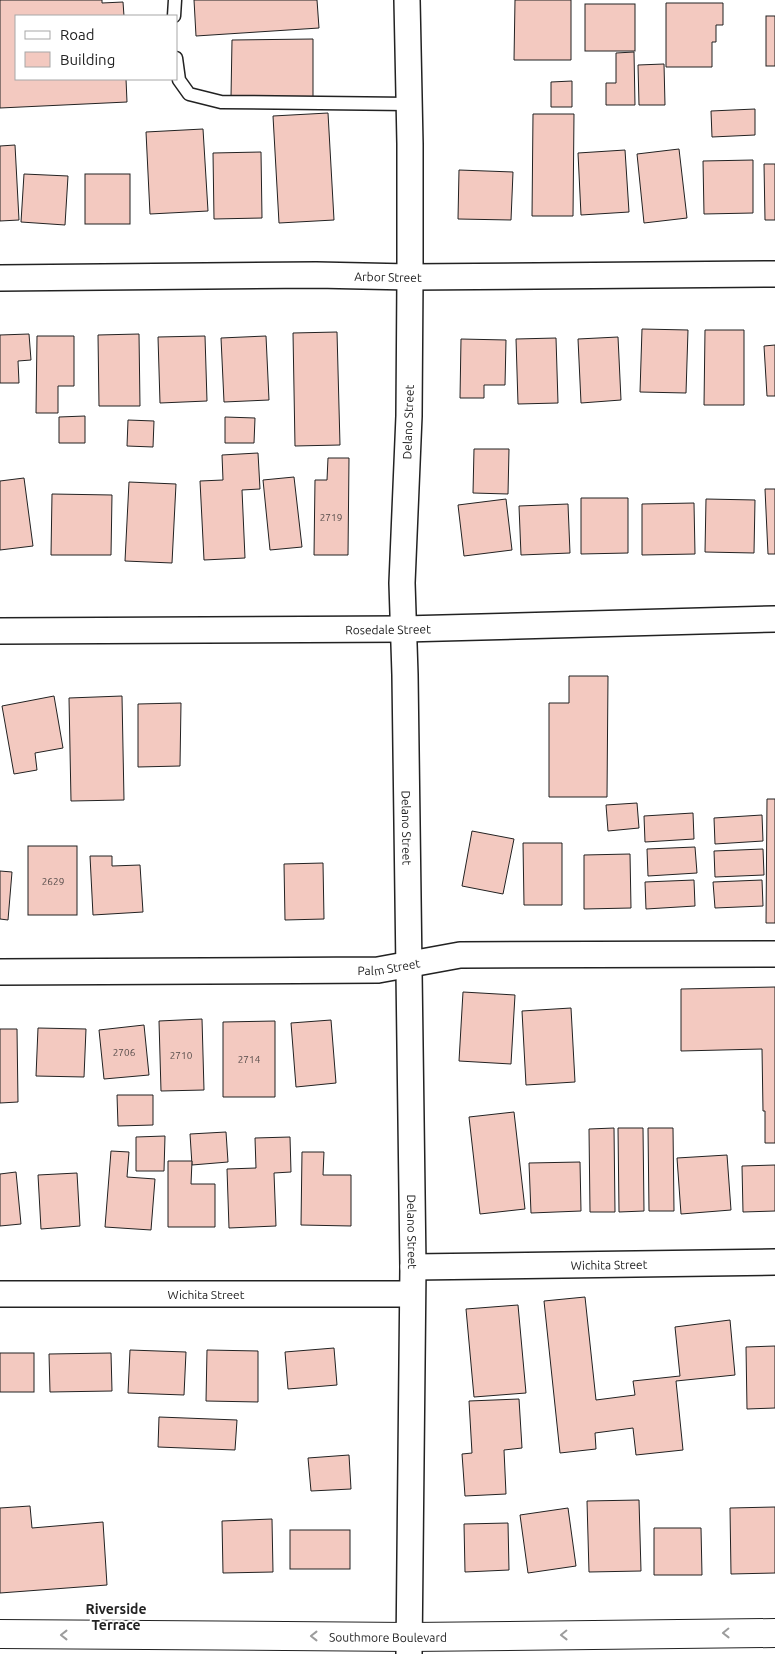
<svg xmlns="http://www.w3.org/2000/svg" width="775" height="1654" viewBox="0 0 775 1654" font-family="Ubuntu,sans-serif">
<rect width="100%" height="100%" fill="#fff"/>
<g fill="#f3c9c0" stroke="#222">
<path d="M0,0H102V3L123,2L124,16H16V79H126L127,102L0,108Z"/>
<path d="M194,0H317L319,28L196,36Z"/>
<path d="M515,0H571V60H514Z"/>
<path d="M666,3H723V25H716V42H712V67H666Z"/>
<rect x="585" y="4" width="50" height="47"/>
<rect x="766" y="16" width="9" height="50"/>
<path d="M313,39V97H231L232,40Z"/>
<path d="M634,52L635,105H606V83H616V53Z"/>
<path d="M664,64L665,105H639L638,65Z"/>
<path d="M572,81V107H551V82Z"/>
<path d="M755,109V135L712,137L711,111Z"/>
<path d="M328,113L334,220L279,223L273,116Z"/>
<path d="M533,114H574L573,216H532Z"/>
<path d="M203,129L208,211L150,214L146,132Z"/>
<path d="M15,145L19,220L0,221V146Z"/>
<path d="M679,149L687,218L644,223L637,154Z"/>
<path d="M625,150L629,212L581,215L578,153Z"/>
<path d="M261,152L262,218L214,219L213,153Z"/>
<path d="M753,160V213L704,214L703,161Z"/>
<path d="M764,164H775V220H765Z"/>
<path d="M459,170L513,172L511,220L458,219Z"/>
<path d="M24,174L68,176L65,225L21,222Z"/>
<rect x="85" y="174" width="45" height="50"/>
<path d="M642,329L688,330L686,393L640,392Z"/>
<path d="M705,330H744V405H704Z"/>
<path d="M337,332L340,445L295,446L293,333Z"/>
<path d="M29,334L31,360L18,361L19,383H0V335Z"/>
<path d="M139,334L140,406H99L98,335Z"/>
<path d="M37,336H74V386H58V413H36Z"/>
<path d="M205,336L207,401L160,403L158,337Z"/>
<path d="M266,336L269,400L224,402L221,338Z"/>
<path d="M618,337L621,400L581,403L578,339Z"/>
<path d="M556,338L558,403L518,404L516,339Z"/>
<path d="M461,339L506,340L505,385H484V398H460Z"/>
<path d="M775,345V396H767L764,346Z"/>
<path d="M85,416V443H59V417Z"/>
<path d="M225,417L255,418L254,443H225Z"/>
<path d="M128,420L154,421L153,447L127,446Z"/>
<path d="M474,449H509L508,494L473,493Z"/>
<path d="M258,453L260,489L242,490L245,558L204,560L200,481L223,480L222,455Z"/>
<path d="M328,458H349L348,555H314L315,480H327Z"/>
<path d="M294,477L302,547L270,550L263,480Z"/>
<path d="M24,478L33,546L0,550V481Z"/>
<path d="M129,482L176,484L172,563L125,561Z"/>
<path d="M765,489H775V554H768Z"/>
<path d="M52,494L112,495L111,555H51Z"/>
<path d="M581,498H628V553L581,554Z"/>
<path d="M506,499L512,550L464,556L458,505Z"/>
<path d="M706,499L755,500L754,553L705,552Z"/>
<path d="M694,503L695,554L642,555V504Z"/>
<path d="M568,504L570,553L521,555L519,506Z"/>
<path d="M569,676H608L607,797H549V703H569Z"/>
<path d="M54,696L63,748L35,753L37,770L14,774L2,706Z"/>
<path d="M122,696L124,800L71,801L69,698Z"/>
<path d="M181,703L180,766L138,767V704Z"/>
<path d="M767,799H775V923H766Z"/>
<path d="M637,803L639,828L608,831L606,805Z"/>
<path d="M693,813L694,839L645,842L644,816Z"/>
<path d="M762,815L763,841L715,844L714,818Z"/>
<path d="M472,831L514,839L503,894L462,886Z"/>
<path d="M523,843H562V905H524Z"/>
<rect x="28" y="846" width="49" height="69"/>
<path d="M695,847L697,873L648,876L647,849Z"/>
<path d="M763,849L764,875L715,877L714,851Z"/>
<path d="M630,854L631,908L584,909V855Z"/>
<path d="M90,856H112V866L140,865L143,912L93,915Z"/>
<path d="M323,863L324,919L285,920L284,864Z"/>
<path d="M0,871L12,872L8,920L0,919Z"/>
<path d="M694,880L695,906L646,909L645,882Z"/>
<path d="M762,880L763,906L715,908L713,882Z"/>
<path d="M775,987V1143H765V1111H763L762,1049L681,1051V989Z"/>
<path d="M463,992L515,995L511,1064L459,1061Z"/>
<path d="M571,1008L575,1082L526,1085L522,1011Z"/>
<path d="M202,1019L204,1090L161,1091L159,1021Z"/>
<path d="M331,1020L336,1083L296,1087L291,1023Z"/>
<path d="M275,1021V1097H223V1022Z"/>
<path d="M144,1025L149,1075L104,1079L99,1030Z"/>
<path d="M38,1028L86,1029L84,1077L36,1076Z"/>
<path d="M0,1029H17L18,1102L0,1103Z"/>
<path d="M117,1095H153V1125L118,1126Z"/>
<path d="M514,1112L525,1209L480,1214L469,1117Z"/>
<path d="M614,1128L615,1212H590L589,1129Z"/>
<path d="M618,1128H643L644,1211L619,1212Z"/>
<path d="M648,1128H673L674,1211H649Z"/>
<path d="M226,1132L228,1162L192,1165L190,1134Z"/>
<path d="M165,1136L164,1171H136V1137Z"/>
<path d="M290,1137L291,1172L274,1173L276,1226L229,1228L227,1169L256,1168L255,1138Z"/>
<path d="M111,1151L129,1152L127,1177L155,1179L151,1230L105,1227Z"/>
<path d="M302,1152H324L323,1175H351V1226L301,1225Z"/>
<path d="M727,1155L731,1210L681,1214L677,1158Z"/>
<path d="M168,1161H192L191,1184H215V1227H168Z"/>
<path d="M580,1162L581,1211L531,1213L529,1163Z"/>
<path d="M775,1165V1211L743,1212L742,1166Z"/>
<path d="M16,1172L21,1224L0,1226V1174Z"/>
<path d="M77,1173L80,1226L41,1229L38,1175Z"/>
<path d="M585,1297L596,1400L635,1395L633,1381L680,1376L675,1327L730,1320L735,1375L676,1381L683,1450L636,1455L633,1428L595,1433L596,1449L560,1453L544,1301Z"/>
<path d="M518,1305L526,1393L474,1397L466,1309Z"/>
<path d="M775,1346V1408L747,1409L746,1347Z"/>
<path d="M334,1348L337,1385L288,1389L285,1352Z"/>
<path d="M130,1350L186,1352L184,1395L128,1393Z"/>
<path d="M207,1350L258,1351V1402L206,1401Z"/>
<rect x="0" y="1353" width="34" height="39"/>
<path d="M111,1353L112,1391L50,1392L49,1354Z"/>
<path d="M519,1399L522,1448L504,1450L506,1494L465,1496L462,1454L472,1453L469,1401Z"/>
<path d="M159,1417L237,1420L235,1450L158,1447Z"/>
<path d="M349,1455L351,1489L311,1491L308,1458Z"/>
<path d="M639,1500L641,1571L589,1572L587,1501Z"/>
<path d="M30,1506L32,1528L103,1522L107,1585L0,1593V1508Z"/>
<path d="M775,1507V1573L731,1574L730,1508Z"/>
<path d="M568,1508L576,1566L528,1573L520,1515Z"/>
<path d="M272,1519L273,1572L223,1573L222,1521Z"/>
<path d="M508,1523L509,1570L465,1572L464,1524Z"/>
<path d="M654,1528H701L702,1575H654Z"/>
<rect x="290" y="1530" width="60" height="39"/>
</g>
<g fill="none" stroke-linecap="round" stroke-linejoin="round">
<defs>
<g id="service">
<path d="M174,16L175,0"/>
<path d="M176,58L179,80L189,94L221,102L409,104"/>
</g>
<g id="minor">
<path id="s1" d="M407,0L410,144V277L409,416L402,583L405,675L413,1267L409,1654"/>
<path id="s2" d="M0,278L316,275L410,277L775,274"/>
<path id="s3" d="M0,631L404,629L775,619"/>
<path id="s4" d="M0,972L378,970L460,955L775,954"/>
<path id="s5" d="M413,1267L775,1262"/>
<path id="s6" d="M0,1294H412"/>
</g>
<g id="tertiary">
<path id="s7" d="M0,1634L410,1637L775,1633"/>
</g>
</defs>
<use href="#service" stroke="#222" stroke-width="15"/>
<use href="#minor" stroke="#222" stroke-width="28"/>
<use href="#tertiary" stroke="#222" stroke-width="30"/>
<use href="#service" stroke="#fff" stroke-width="12"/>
<use href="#minor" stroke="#fff" stroke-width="25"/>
<use href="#tertiary" stroke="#fff" stroke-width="28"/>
</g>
<defs><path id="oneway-chevron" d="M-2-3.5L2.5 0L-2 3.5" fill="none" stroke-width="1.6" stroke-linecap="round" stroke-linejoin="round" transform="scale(1.25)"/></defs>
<g stroke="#9c9c9c">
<use href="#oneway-chevron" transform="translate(726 1633) rotate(179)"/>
<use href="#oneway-chevron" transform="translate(64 1635) rotate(-180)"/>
<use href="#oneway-chevron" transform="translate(564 1635) rotate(179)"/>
<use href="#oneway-chevron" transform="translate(314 1636) rotate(-180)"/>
</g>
<g text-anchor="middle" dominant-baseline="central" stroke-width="4" stroke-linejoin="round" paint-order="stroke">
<g font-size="10" fill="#564c4a">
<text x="331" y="517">2719</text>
<text x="53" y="881">2629</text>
<text x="124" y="1052">2706</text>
<text x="181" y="1055">2710</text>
<text x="249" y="1059">2714</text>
</g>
<g font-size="12" fill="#222" stroke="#fff">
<text stroke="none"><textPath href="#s2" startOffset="388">Arbor Street</textPath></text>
<text transform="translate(408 422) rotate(-88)">Delano Street</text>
<text stroke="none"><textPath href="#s3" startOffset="388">Rosedale Street</textPath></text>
<text stroke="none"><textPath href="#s1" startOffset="828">Delano Street</textPath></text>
<text stroke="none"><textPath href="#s4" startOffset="389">Palm Street</textPath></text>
<text stroke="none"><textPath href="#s1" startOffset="1232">Delano Street</textPath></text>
<text stroke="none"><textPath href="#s5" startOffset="196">Wichita Street</textPath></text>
<text stroke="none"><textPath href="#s6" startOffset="206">Wichita Street</textPath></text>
<text stroke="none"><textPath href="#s7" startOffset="388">Southmore Boulevard</textPath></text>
</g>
<g font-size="14" font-weight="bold" fill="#222" stroke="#fff">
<text x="116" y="1609">Riverside<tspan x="116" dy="16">Terrace</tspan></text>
</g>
</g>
<rect x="15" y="15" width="162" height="65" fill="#ffffff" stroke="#a7a7a7"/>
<rect x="25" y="31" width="25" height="8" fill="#ffffff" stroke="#a7a7a7"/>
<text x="60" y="40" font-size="15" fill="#222222">Road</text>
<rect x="25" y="52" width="25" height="15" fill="#f3c9c0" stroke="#a7a7a7"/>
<text x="60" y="65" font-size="15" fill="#222222">Building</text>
</svg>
